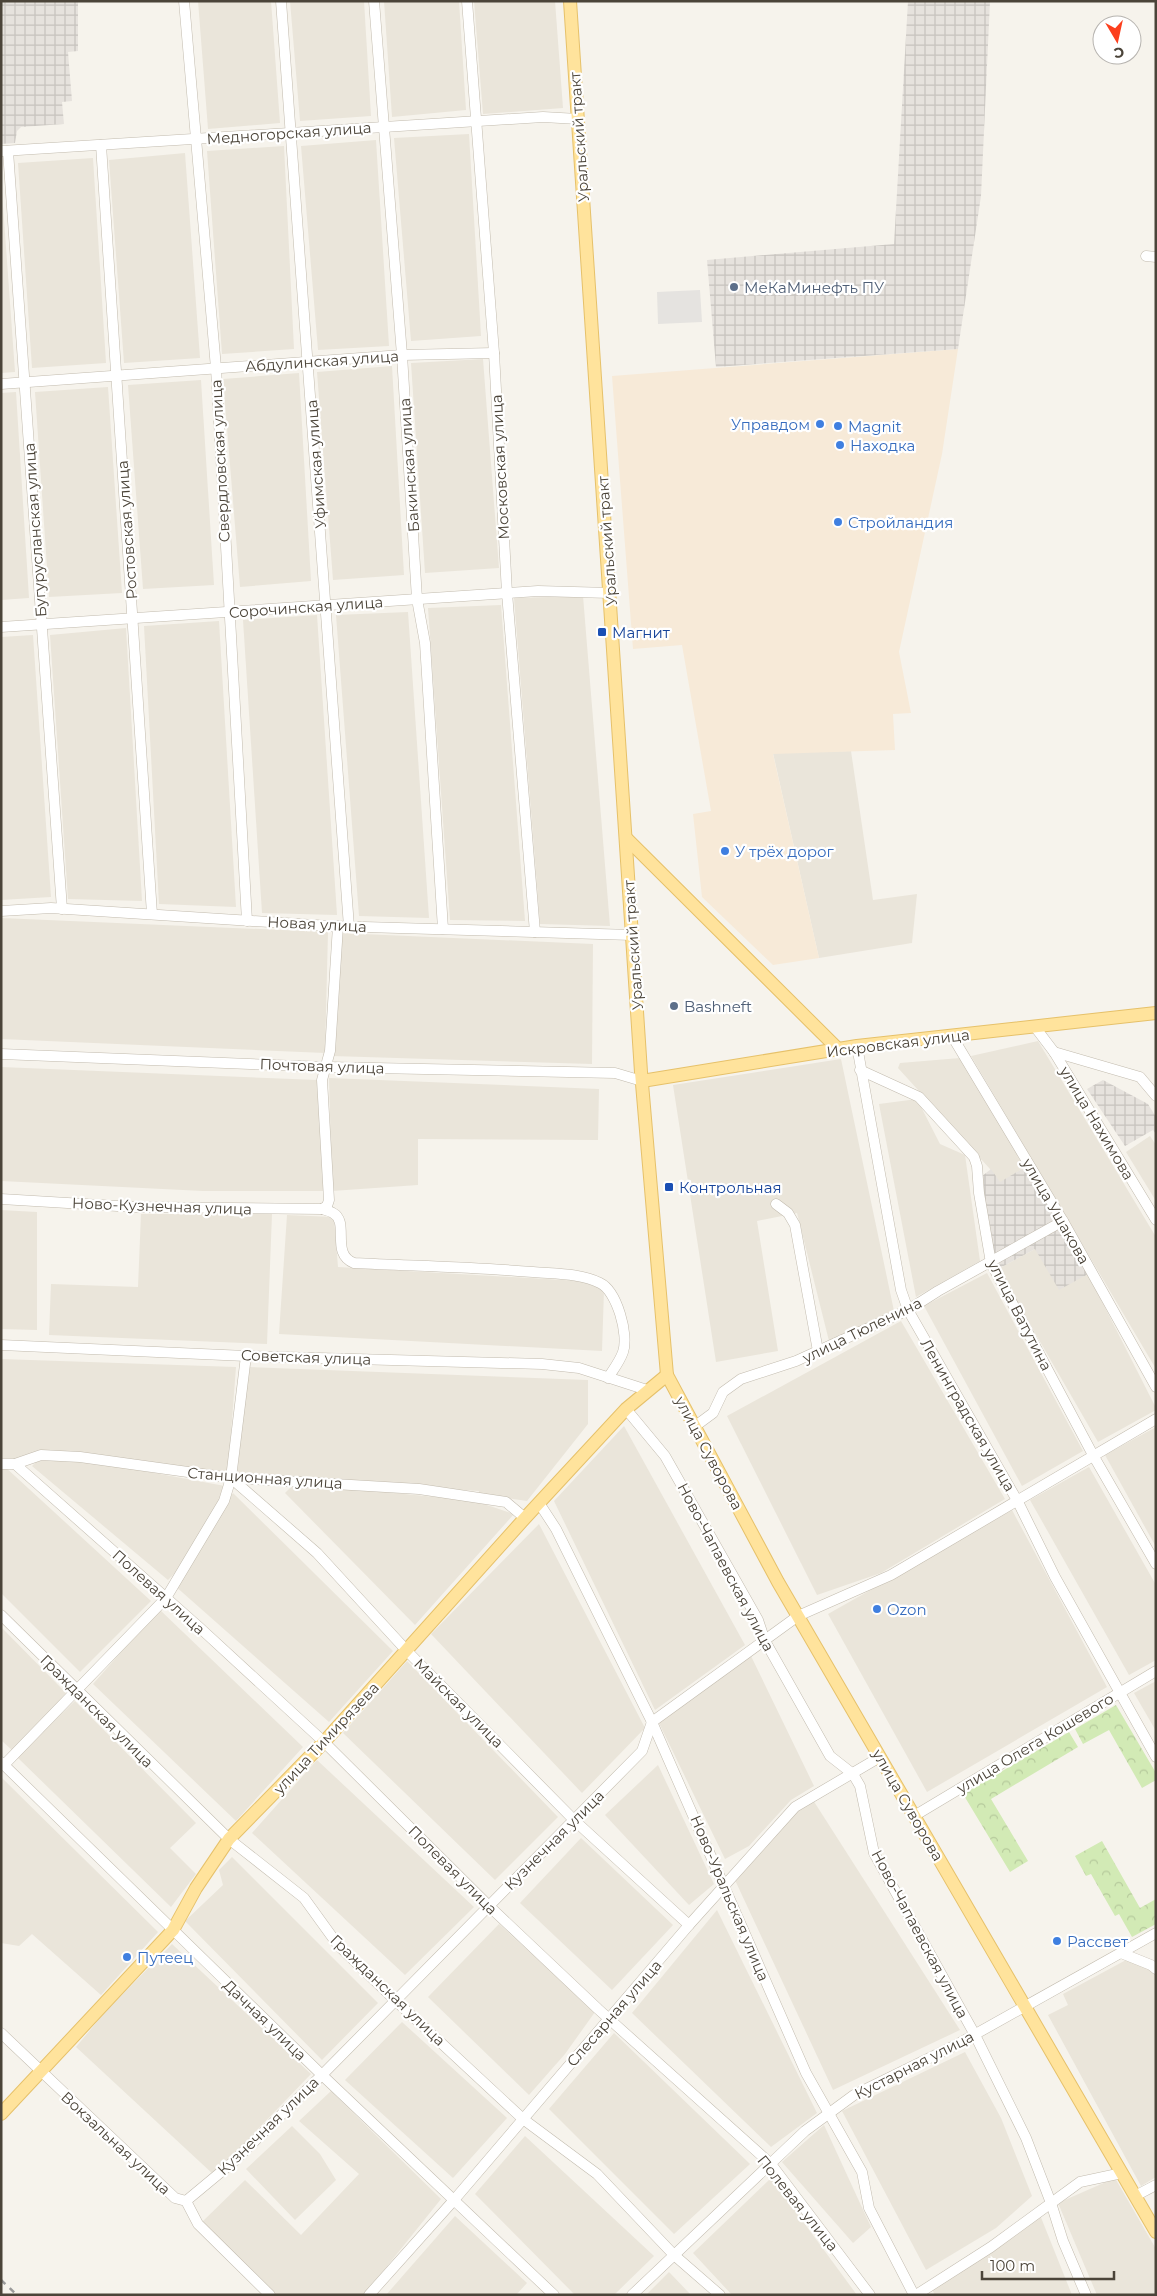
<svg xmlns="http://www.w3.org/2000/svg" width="1157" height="2296" viewBox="0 0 1157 2296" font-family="Montserrat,sans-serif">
<defs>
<pattern id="industrial-grid" width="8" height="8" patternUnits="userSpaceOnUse" patternTransform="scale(1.25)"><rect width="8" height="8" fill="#e6e2dd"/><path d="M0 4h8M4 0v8" fill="none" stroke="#c7c3be"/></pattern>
<pattern id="forest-crowns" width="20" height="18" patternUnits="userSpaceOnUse" patternTransform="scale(1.25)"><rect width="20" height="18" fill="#d2eab5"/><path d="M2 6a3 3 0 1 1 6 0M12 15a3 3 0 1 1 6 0" fill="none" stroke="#b6ca9c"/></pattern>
</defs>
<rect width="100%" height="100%" fill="#f6f3ec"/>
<g fill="#eae5da">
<path d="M198,1H271L280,123L208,129Z"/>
<path d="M290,1H364L371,116L300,121Z"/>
<path d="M384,1H459L466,110L392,117Z"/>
<path d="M474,1H555L563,108L483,114Z"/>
<path d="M469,134L481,336L411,341L394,138Z"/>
<path d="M376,140L389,346L318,350L301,146Z"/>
<path d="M284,146L294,349L222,354L207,151Z"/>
<path d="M185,153L200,358L124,363L109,160Z"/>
<path d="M93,158L106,363L32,368L18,163Z"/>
<path d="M1,178L15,372L1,373Z"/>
<path d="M483,359L499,568L425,573L411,363Z"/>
<path d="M392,366L404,575L333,580L317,372Z"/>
<path d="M299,373L311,581L240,587L223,379Z"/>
<path d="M201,380L214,585L143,589L128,385Z"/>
<path d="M108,387L122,593L49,597L35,392Z"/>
<path d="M16,392L29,598L1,600V393Z"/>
<path d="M583,596L610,926L540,924L514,598Z"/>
<path d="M501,605L525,921L450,920L428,608Z"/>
<path d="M408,612L429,918L359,916L336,615Z"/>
<path d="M317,615L337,915L262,913L243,620Z"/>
<path d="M219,621L236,907L159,904L144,626Z"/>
<path d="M126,628L142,901L68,899L50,635Z"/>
<path d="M33,635L51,897L1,900V637Z"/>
<path d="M851,751L873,900L917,894L912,943L819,958L773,753Z"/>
<path d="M1,918L328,932L325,1053L1,1039Z"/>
<path d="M340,933L593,944L592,1064L332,1056Z"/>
<path d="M1038,1041L1156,1237V1369L971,1056Z"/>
<path d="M960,1058L1025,1167L1000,1183L990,1169L898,1068L900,1063Z"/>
<path d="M841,1059L894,1311L829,1341L797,1213L757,1221L778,1351L716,1362L673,1085Z"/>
<path d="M1,1067L318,1080L324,1191H203L1,1181Z"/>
<path d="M329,1078L599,1089L598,1140L418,1139V1185L332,1191Z"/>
<path d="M917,1099L940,1144L965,1155L980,1261L916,1297L879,1104Z"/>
<path d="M1150,1136L1156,1145V1201L1126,1152Z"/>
<path d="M1,1210L37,1212V1330L1,1329Z"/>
<path d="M141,1214H272L267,1344L49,1335L51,1284L138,1287Z"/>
<path d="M287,1215L334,1217L338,1267L581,1281L604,1290L602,1351L279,1334Z"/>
<path d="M1035,1249L1088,1274L1156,1408V1410L1098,1442L998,1269Z"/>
<path d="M987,1273L1083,1451L1022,1486L924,1306Z"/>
<path d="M901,1321L1005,1499L881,1573L817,1595L727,1416Z"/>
<path d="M1,1359L236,1367L228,1473L47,1451L21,1458H1Z"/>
<path d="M248,1367L588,1380V1424L527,1501L479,1494V1491L237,1476Z"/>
<path d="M624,1426L745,1645L655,1710L554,1501Z"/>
<path d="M1156,1427V1547L1105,1455Z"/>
<path d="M39,1459L95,1462L225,1486L212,1516L182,1566L168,1580L32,1466Z"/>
<path d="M1,1466H4L151,1601L80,1672L1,1593Z"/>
<path d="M1089,1467L1156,1585V1660L1129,1675L1030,1500Z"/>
<path d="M295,1483L475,1501L514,1514L415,1625L285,1493Z"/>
<path d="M233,1493L393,1651L329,1722L174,1585Z"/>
<path d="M1012,1510L1107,1687L927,1792L828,1614Z"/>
<path d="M539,1524L645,1728L582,1793L431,1634Z"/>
<path d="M159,1609L303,1747L236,1821L93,1684Z"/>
<path d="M1,1627L66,1693L13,1751L1,1740Z"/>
<path d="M751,1656L814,1786L791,1800L749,1846L725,1859L658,1721Z"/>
<path d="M407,1661L558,1817L495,1880L343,1733Z"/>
<path d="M1156,1681V1731L1134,1693Z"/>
<path d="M75,1701L196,1823L170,1848L196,1874L171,1907L17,1757Z"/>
<path d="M317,1760L474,1907L405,1975L252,1833Z"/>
<path d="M658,1765L714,1884L689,1905L605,1815Z"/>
<path d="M1,1777L158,1932L101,1995L32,1934L19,1946L1,1943Z"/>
<path d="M813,1800L960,2030L833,2090L734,1878L788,1819Z"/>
<path d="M581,1838L673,1925L612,1990L520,1903Z"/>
<path d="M232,1857L378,2003L322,2060L185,1921L223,1885L219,1870Z"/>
<path d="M717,1910L817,2113L771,2147L632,2013Z"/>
<path d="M499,1924L595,2012L565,2054L529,2095L428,1997Z"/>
<path d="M172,1944L311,2074L214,2175L76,2047L105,2012Z"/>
<path d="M1126,1960L1152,1969L1156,1972V2177L1141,2186L1048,2015L1068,2005L1063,1994Z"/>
<path d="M402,2022L507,2118L453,2178L345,2080Z"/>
<path d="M614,2033L750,2164L674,2234L549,2109Z"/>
<path d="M965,2052L1001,2118L1032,2196L996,2228L926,2270L842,2111Z"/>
<path d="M331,2091L441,2199L364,2295H273L201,2223L245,2180L301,2235L359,2174L299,2121Z"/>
<path d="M824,2125L871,2227L853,2243L782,2162Z"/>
<path d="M292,2126L320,2154L336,2180L295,2220L246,2169Z"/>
<path d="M525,2136L654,2256L614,2295H575L475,2194Z"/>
<path d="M771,2178L857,2295H732L693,2253Z"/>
<path d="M1115,2178L1156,2249V2295H1097L1058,2203Z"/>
<path d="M1040,2215L1072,2295H935L931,2288Z"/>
<path d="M455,2216L527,2283L516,2295H386Z"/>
<path d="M669,2272L691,2295H646Z"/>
</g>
<path fill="#f7ead8" d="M958,349L942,454L899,652L911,713L893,714L895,750L773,754L819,958L773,965L702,897L693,814L711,811L682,645L633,649L612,376Z"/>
<g fill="url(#industrial-grid)">
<path d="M1,1H78V51L68,52L72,101L62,102L64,124L21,127L17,131L15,143L1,144Z"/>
<path d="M908,1H990L981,196L958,349L716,367L707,260L894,244Z"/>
<path d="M1103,1080L1148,1104L1156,1117V1134L1153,1130L1125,1146L1087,1089Z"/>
<path d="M1025,1167L1088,1274L1059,1290L1035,1249L998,1269L994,1262L981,1177L991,1169L1000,1182Z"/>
</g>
<g fill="url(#forest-crowns)">
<path d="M1116,1705L1156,1773V1780L1142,1788L1109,1730L1083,1744L1075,1729Z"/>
<path d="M1069,1732L1078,1747L991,1799L1028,1861L1010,1872L963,1794Z"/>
<path d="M1102,1841L1140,1908L1156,1899V1924L1132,1937L1119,1914L1115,1916L1091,1874L1086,1876L1075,1856Z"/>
</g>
<path fill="#e5e3e0" d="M700,290L702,322L658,324L657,292Z"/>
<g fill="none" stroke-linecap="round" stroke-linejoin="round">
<defs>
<g id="minor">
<path d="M184,1L216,368L247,921"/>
<path d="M281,1L349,927"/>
<path d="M374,1L402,355L417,599L425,643L443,929"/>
<path d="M467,1L494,353L507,593L535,932"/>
<path d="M101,145L152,914"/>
<path d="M2,151L543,117L578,119"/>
<path d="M8,151L62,909"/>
<path d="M1146,256L1156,257"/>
<path d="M1,384L402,355L494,353"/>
<path d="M1,627L538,591L610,593"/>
<path d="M1,911L51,908L330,926L632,935"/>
<path d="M1035,1027L1054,1052L1156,1220"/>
<path d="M952,1036L1063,1221L1156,1387"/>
<path d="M857,1046L901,1290L908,1310L1018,1502L1055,1577L1156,1757"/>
<path d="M1054,1052L1140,1077L1156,1096"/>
<path d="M1,1054L325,1067L615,1073L642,1081"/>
<path d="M860,1070L919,1097L974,1157L977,1166L979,1193L991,1263L1093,1455L1156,1564"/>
<path d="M1,1199L134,1207L322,1209C325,1210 330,1211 333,1213C350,1222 330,1254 354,1263C414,1266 473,1267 533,1272C555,1274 580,1273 600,1283C617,1291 629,1335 623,1352C620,1361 613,1370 608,1378"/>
<path d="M776,1204L788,1213L795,1225L818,1351"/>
<path d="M322,1209L327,1206L329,1200L322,1080L330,1051L338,926"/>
<path d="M1,1345L246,1356L542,1364L579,1368L647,1390"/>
<path d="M626,1409L665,1456L758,1620L765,1641L830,1756L853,1774L860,1786L874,1853L975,2035L1026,2138L1051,2203L1063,2241L1086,2295"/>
<path d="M694,1427L713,1413L723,1392L741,1379L796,1361L908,1310L938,1291L1063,1221"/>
<path d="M1,1464H15L41,1455L80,1457L231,1478L419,1489L506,1502L525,1518"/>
<path d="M15,1464L199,1627L324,1742L489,1906L598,2009L771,2164L870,2295"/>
<path d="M231,1478L317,1553L407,1651L574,1820L689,1925"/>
<path d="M539,1503L556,1529L652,1722L806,2073L862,2172L869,2208L914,2295"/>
<path d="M1,1615L229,1839L304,1898L338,1945L396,2001L523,2119L597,2174L674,2255L720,2295"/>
<path d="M1,1762L322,2075L554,2295"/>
<path d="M4,1765L166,1598L224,1501L231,1478L246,1356"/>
<path d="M914,1816L1156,1671"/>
<path d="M1121,1953L1151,1965L1156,1969"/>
<path d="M1,2033L175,2198L186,2201"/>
<path d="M1135,2196L1156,2185"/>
<path d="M186,2201L233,2162L322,2075L642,1751L652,1722L798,1616L891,1575L1156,1419"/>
<path d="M186,2201L198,2224L270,2295"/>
<path d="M369,2295L454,2200L689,1925L795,1807L880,1757"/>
<path d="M632,2295L805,2131L854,2095L956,2045L1156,1933"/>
<path d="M916,2295L991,2247L1080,2182L1122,2173"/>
</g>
<g id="major">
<path d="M570,1L641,1072L667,1375L778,1582L1156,2232"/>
<path d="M626,838L838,1049"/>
<path d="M642,1081L857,1046L1156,1013"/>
<path d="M1,2114L173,1930L196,1888L229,1839L324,1742L525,1518L626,1409L667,1375"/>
</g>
</defs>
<use href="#minor" stroke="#c2bbae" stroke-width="11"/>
<use href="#major" stroke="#e6c16a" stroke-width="14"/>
<use href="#minor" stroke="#fff" stroke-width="10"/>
<use href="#major" stroke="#ffe39c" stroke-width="12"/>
<path stroke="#9a9a9a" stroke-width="2.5" stroke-dasharray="6 6" stroke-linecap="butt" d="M1,2280L17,2295"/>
</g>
<g fill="#5c6f8a" stroke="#fff" stroke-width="2">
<circle cx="734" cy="287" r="5"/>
<circle cx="674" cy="1006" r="5"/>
</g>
<g fill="#3f7fe0" stroke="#fff" stroke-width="2">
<circle cx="820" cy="424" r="5"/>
<circle cx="838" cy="426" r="5"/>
<circle cx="840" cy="445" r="5"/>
<circle cx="838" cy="522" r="5"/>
<circle cx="725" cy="851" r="5"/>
<circle cx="877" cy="1609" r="5"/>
<circle cx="1057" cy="1941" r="5"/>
<circle cx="127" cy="1957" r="5"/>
</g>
<g fill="#1a4fb4" stroke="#fff" stroke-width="2">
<rect x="597" y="627" width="10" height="10" rx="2.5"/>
<rect x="664" y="1182" width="10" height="10" rx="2.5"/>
</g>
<g text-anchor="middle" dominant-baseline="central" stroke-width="4.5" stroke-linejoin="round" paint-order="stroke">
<g font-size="15" fill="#4b4439" stroke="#fff">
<text transform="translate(289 133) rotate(-4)">Медногорская улица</text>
<text transform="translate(579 137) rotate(-94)">Уральский тракт</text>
<text transform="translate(322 361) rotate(-4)">Абдулинская улица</text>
<text transform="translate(220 461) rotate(-93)">Свердловская улица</text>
<text transform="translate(316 464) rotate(-94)">Уфимская улица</text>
<text transform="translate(409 465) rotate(-94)">Бакинская улица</text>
<text transform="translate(500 467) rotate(-93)">Московская улица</text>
<text transform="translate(35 530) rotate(-94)">Бугурусланская улица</text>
<text transform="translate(127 530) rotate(-94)">Ростовская улица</text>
<text transform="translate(607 541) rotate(-94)">Уральский тракт</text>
<text transform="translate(306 607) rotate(-4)">Сорочинская улица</text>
<text transform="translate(317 924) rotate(3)">Новая улица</text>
<text transform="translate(633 945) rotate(-94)">Уральский тракт</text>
<text transform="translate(898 1043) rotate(-7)">Искровская улица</text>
<text transform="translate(322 1066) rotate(2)">Почтовая улица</text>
<text transform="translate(1097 1123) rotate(59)">улица Нахимова</text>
<text transform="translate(162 1206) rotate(2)">Ново-Кузнечная улица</text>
<text transform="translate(1056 1211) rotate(60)">улица Ушакова</text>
<text transform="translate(1020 1315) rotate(63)">улица Ватутина</text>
<text transform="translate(862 1330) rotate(-26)">улица Тюленина</text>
<text transform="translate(306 1357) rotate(2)">Советская улица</text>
<text transform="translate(968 1415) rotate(60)">Ленинградская улица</text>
<text transform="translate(709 1453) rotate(62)">улица Суворова</text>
<text transform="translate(265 1478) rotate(4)">Станционная улица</text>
<text transform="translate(726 1567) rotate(62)">Ново-Чапаевская улица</text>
<text transform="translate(159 1592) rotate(42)">Полевая улица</text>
<text transform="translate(459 1703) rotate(45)">Майская улица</text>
<text transform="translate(97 1711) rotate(45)">Гражданская улица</text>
<text transform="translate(326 1738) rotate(-47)">улица Тимирязева</text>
<text transform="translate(1035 1743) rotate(-31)">улица Олега Кошевого</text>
<text transform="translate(908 1805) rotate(60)">улица Суворова</text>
<text transform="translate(554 1840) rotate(-45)">Кузнечная улица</text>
<text transform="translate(453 1870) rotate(45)">Полевая улица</text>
<text transform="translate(730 1898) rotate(67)">Ново-Уральская улица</text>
<text transform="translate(920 1934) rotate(62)">Ново-Чапаевская улица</text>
<text transform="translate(388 1990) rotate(44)">Гражданская улица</text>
<text transform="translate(614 2013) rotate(-49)">Слесарная улица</text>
<text transform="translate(265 2020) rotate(44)">Дачная улица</text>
<text transform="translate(914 2065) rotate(-27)">Кустарная улица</text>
<text transform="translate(268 2126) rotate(-44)">Кузнечная улица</text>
<text transform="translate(116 2143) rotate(43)">Вокзальная улица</text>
<text transform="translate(798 2203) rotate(51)">Полевая улица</text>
</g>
<g font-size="15" fill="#4e5e75" stroke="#fff" text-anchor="start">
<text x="744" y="287">МеКаМинефть ПУ</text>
<text x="684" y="1006">Bashneft</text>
</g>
<g font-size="15" fill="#366cbe" stroke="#fff" text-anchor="start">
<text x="810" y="424" text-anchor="end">Управдом</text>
<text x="848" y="426">Magnit</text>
<text x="850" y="445">Находка</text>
<text x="848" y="522">Стройландия</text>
<text x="735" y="851">У трёх дорог</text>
<text x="887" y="1609">Ozon</text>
<text x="1067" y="1941">Рассвет</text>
<text x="137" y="1957">Путеец</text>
</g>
<g font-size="15" fill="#164399" stroke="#fff" text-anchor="start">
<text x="612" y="632">Магнит</text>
<text x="679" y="1187">Контрольная</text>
</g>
</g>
<rect width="1157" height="2296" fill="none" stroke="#4b4439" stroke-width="5"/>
<g transform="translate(1117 40) rotate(171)"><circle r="24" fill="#ffffff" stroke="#b7b4b0"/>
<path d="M0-4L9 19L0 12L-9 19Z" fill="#fc3f1d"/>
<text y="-8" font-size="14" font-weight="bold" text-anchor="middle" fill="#4b4439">С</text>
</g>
<path d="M982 2271v8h132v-8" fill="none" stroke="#4b4439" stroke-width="2.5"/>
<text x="990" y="2271" font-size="15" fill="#4b4439" stroke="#ffffff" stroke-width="4" paint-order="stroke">100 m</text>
</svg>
